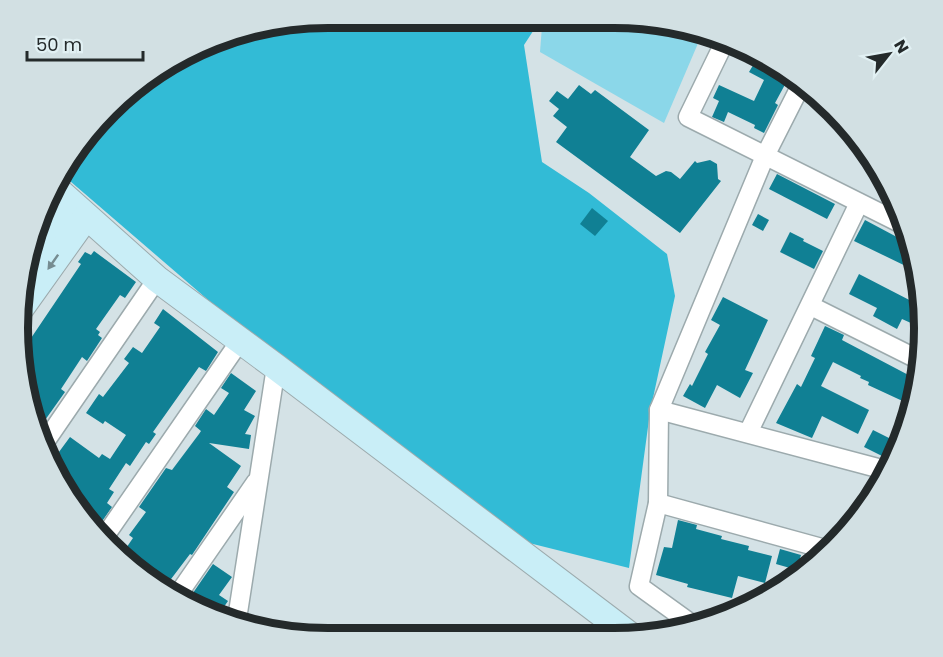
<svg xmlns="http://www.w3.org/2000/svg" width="943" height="657" viewBox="0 0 943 657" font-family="Poppins,sans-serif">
<rect width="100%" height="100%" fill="#d4e2e6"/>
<path fill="#8bd7e9" d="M545,22L675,24L702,34L664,123L540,52L542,26Z"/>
<path fill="#32bbd6" d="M329,18L539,22L524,45L542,162L589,193L667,254L675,296L650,412L629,568L525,542L250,336L63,175L95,124L156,70L248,29Z"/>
<g fill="#108094">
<path d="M755,62L788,79L775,103L778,105L764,133L754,128L755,125L728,112L724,122L712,117L719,101L713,98L719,85L754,101L764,80L749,72Z"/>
<path d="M579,85L591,94L595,90L649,130L630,157L656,176L666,171L671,172L680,179L695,161L697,163L710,160L717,164L718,179L721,181L680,233L556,142L567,127L553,116L559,109L549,101L557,91L568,99Z"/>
<path d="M777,174L835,204L827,219L769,189Z"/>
<path d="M592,208L608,221L595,236L580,224Z"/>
<path d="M758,214L769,220L763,231L752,225Z"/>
<path d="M865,220L910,244L914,270L854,241Z"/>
<path d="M790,232L804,239L803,241L823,251L814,269L780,252Z"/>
<path d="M94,251L136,282L125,298L120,295L96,329L100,332L98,335L102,338L87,361L82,357L61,389L65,392L38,430L24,389L23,350L81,264L78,262L85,252L91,255Z"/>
<path d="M859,274L919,305L922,328L902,319L897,329L873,316L877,308L849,294Z"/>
<path d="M723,297L768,320L745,370L753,373L740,398L717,385L705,408L683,396L690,384L692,386L708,354L705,352L720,325L711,320Z"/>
<path d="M163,309L218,352L206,371L199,367L153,432L156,434L149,444L146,442L130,466L126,463L109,489L114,492L107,503L112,507L96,530L90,526L50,466L46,455L51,453L56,456L70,437L99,458L102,454L110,459L126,435L105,421L103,424L86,413L99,394L103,397L129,363L124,359L133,347L142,353L160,327L154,323Z"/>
<path d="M825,326L844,335L842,340L916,379L909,404L868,385L869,382L860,378L861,376L833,362L821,386L869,410L858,434L822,416L812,438L776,423L797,384L801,387L815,358L811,356Z"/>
<path d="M231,373L256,391L244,410L255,416L245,434L251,435L249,449L209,443L241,466L227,487L234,492L192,555L190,554L165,587L122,554L133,538L129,535L146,512L139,507L166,468L172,470L199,434L201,431L195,426L206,409L214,415L229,393L221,388Z"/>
<path d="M873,430L897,442L888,459L864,447Z"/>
<path d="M678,520L697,525L696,529L722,536L721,539L749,546L748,550L772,556L765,583L738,576L732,598L687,587L688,584L656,575L664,547L672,548Z"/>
<path d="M780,549L801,555L797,570L776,564Z"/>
<path d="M213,564L232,577L219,595L228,601L219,614L191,607L186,603Z"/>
</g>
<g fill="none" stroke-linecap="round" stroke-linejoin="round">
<defs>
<g id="street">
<path d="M724,43L688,117L908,227"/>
<path d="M811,306L921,361"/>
<path d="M659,410L889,471"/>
<path d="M748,433L859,203"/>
<path d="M43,445L157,279"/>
<path d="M658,503L829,550"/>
<path d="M103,539L240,341"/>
<path d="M177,596L256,482"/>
<path d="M237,619L276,367"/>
<path d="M693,625L639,586L658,503L659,410L765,156L801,85"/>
</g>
<g id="secondary">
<path d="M55,188L157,279L276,367L631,636"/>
<path d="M27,266L70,203"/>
<path d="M21,308L86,217"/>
</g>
</defs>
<use href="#street" stroke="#9caaad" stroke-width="21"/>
<use href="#secondary" stroke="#9caaad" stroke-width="28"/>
<use href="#street" stroke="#fff" stroke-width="18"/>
<use href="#secondary" stroke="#c9eef7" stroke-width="26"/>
</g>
<defs><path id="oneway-solid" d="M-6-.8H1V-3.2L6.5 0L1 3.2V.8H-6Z" transform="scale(1.5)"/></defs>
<use fill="#768c91" href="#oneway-solid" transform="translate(53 262) rotate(125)"/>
<path d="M0 0H943V657H0ZM328 28H614A300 300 0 0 1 914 328V328A300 300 0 0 1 614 628H328A300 300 0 0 1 28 328V328A300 300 0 0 1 328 28Z" fill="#d2e0e3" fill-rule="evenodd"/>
<path fill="none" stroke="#242a2b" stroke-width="8" d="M328 28H614A300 300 0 0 1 914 328V328A300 300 0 0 1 614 628H328A300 300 0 0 1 28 328V328A300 300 0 0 1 328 28Z"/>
<g transform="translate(889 54) rotate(59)" stroke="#e1f0f3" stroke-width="4.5" paint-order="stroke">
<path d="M0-4.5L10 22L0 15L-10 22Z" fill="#242a2b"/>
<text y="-9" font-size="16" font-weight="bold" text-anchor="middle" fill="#242a2b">N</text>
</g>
<path d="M27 51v9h116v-9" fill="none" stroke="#242a2b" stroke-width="3"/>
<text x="36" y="51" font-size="18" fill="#242a2b" stroke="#e1f0f3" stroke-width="4.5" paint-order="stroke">50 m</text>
</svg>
